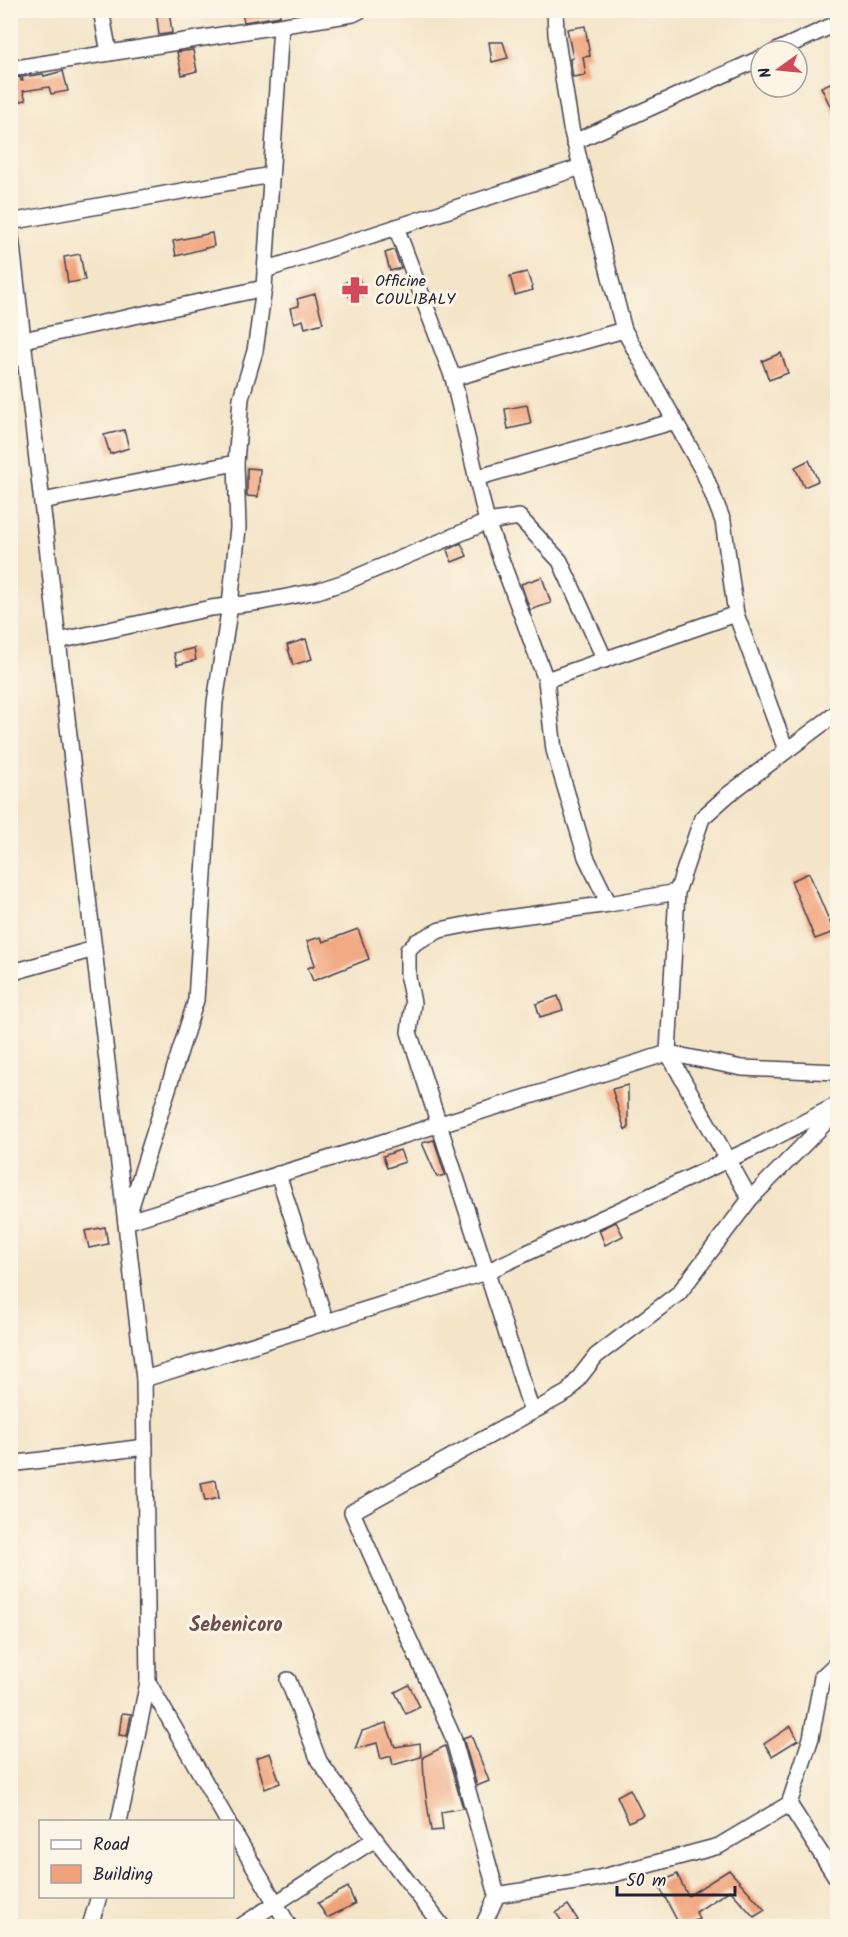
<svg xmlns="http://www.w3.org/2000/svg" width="848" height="1937" viewBox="0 0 848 1937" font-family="Kalam,sans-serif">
<rect width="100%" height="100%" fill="#fcf5e5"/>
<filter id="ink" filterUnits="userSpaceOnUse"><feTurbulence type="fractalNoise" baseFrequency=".0167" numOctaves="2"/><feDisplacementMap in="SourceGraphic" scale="12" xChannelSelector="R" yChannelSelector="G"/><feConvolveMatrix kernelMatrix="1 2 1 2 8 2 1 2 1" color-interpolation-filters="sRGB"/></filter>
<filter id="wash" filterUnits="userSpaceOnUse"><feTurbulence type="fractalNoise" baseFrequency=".008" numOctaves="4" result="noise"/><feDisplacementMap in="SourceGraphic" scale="24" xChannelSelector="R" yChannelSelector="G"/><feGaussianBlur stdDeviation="1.35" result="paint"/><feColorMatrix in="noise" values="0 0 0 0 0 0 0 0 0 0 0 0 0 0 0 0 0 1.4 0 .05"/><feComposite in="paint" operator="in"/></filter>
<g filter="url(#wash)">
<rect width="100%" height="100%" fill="#f4e5c9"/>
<g id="blocks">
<g fill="#f0a27a">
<path d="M156,10H169L172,33L159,35Z"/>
<path d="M241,10H280V16L244,22Z"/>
<path d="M585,26L590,56L583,57L586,75L573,77L570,59L573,58L567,29Z"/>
<path d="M489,42H503L508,58L492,62Z"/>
<path d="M193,50L197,71L182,75L177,52Z"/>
<path d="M63,71L68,91L51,94L49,87L23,91L26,100L13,103L10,79L20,77L21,81H23L22,77L43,74L44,76Z"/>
<path d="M837,80V120L821,87Z"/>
<path d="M212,233L214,246L176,256L173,241Z"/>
<path d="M394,250L401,268L390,271L385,253Z"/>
<path d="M80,254L85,280L68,283L64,257Z"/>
<path d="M527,272L533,290L515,295L510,276Z"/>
<path d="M358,277L365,295L351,301L344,283Z"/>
<path d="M315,294L323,323L305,328L303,320L294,323L290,308L299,306L297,299Z"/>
<path d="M781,353L788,373L769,380L762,361Z"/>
<path d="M527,405L531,424L508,429L505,409Z"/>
<path d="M124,430L129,448L110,454L104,435Z"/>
<path d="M809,460L818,481L804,487L795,467Z"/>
<path d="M247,468L260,469L258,497L247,496Z"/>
<path d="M461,543L467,556L452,562L447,550Z"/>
<path d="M542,577L551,603L530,610L521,584Z"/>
<path d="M306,639L312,659L293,665L287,645Z"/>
<path d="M194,648L196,660L177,665L174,653Z"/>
<path d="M809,873L834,932L815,939L791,881Z"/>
<path d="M358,929L369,959L313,981L308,968L315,965L307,941L321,937L323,942Z"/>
<path d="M558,996L563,1010L540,1017L536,1004Z"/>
<path d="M628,1085V1129L625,1130L612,1089Z"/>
<path d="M434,1140L445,1175L437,1177L422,1143Z"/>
<path d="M400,1150L405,1162L387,1168L383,1156Z"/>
<path d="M616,1222L623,1236L605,1245L599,1230Z"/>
<path d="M105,1227L108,1244L89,1248L85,1231Z"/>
<path d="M216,1480L219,1498L205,1501L201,1483Z"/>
<path d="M409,1685L420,1707L406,1714L395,1692Z"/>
<path d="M122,1713L131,1714L127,1736L119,1735Z"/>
<path d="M386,1723L395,1747L420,1743L421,1757L393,1765L391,1756L381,1759L377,1743L355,1749L362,1731Z"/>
<path d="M791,1726L798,1740L772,1756L764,1744Z"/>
<path d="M471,1735L489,1781L477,1786L463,1738Z"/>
<path d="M445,1746L463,1808L441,1812L443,1830L431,1831L424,1781L423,1757Z"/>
<path d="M270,1753L280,1783L265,1789L256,1758Z"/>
<path d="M630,1789L643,1815L629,1822L617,1796Z"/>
<path d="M729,1870L765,1910L754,1917L730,1890L696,1912L699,1919L680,1926L658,1884L677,1874L688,1896Z"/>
<path d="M348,1887L355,1904L327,1918L318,1903Z"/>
<path d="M568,1905L578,1920L569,1926H565L556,1913Z"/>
</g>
</g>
</g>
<g filter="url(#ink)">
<use href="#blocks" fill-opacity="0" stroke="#423f50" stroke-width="1.5"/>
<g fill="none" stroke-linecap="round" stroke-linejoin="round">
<defs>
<g id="minor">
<path d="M101,10L109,53"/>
<path d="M555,10L556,34L571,128L624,330L704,473L723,521L736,614L786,750"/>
<path d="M776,51L838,23"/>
<path d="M10,69L353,14L361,10"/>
<path d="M574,142L761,58"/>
<path d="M10,222L271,175"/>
<path d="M396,227L453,378L487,522L546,680L554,750L586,857L609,904"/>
<path d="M10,228L144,1379L148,1682L119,1822"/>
<path d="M265,270L581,167"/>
<path d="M10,357L23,340L264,288"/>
<path d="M453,378L624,330"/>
<path d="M476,478L675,421"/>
<path d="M42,501L236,463"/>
<path d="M58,641L211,608L261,602L317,591L345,582L487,522L519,517L560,561L605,660"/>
<path d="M546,680L736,614"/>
<path d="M10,973L94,949"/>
<path d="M278,1174L326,1322"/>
<path d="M750,1199L668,1053L677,892L702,818L729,794L838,712"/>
<path d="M128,1216L196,1000L215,702L230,605L238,528L236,463L241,398L255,351L264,288L281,26"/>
<path d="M126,1222L668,1053L742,1068L838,1072"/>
<path d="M144,1379L486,1272L762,1144L835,1106"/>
<path d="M532,1412L409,1032L413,1003L408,978V950L416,942L440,930L485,921L609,904L677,892"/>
<path d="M10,1464L145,1447"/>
<path d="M288,1680L319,1761L375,1839L442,1926"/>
<path d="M148,1682L228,1822"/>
<path d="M789,1804L838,1880"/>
<path d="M232,1829L289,1926"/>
<path d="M497,1895L453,1737L352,1512L568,1392L596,1356L679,1293L750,1199L838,1110"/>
<path d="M90,1926L99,1896"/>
<path d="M241,1926L375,1839"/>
<path d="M483,1926L497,1895L599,1878L719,1846L789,1804L811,1738L822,1677L838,1662"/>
</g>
</defs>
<use href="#minor" stroke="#423f50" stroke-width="18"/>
<use href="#minor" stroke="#fff" stroke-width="15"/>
</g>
</g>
<defs>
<symbol id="pharmacy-bare" viewBox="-9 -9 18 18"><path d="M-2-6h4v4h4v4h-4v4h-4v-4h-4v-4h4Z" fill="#d1495b" stroke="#fcf5e5" stroke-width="2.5" paint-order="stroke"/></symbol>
</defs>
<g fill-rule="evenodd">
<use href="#pharmacy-bare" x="336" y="271" width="38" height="38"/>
</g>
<g text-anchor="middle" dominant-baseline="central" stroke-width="6" stroke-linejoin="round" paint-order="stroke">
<g font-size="16" fill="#22223b" stroke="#fcf5e5" text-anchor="start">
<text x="375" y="281">Officine<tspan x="375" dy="18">COULIBALY</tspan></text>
</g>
<g font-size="20" font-weight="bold" fill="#6a4f51" stroke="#fcf5e5">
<text x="236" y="1626">Sebenicoro</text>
</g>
</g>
<rect width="848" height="1937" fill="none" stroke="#fcf5e5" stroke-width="36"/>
<rect x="39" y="1820" width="195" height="78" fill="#fcf5e5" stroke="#a5a1a1" stroke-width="1.5"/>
<rect x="51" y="1840" width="30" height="9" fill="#ffffff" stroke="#a5a1a1" stroke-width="1.5"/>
<text x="93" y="1850" font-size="18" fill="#22223b">Road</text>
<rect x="51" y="1865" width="30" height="18" fill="#f0a27a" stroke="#a5a1a1" stroke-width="1.5"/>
<text x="93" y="1880" font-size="18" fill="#22223b">Building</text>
<g transform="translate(779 69) rotate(255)"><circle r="28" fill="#fcf5e5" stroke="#a5a1a1" stroke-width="1.5"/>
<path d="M0-4.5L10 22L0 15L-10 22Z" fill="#d1495b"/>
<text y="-9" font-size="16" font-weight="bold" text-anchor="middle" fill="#22223b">N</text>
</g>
<path d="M617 1886v9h118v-9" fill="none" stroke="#22223b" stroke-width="3"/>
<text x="626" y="1886" font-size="18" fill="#22223b" stroke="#fcf5e5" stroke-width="4.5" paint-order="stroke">50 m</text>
</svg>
